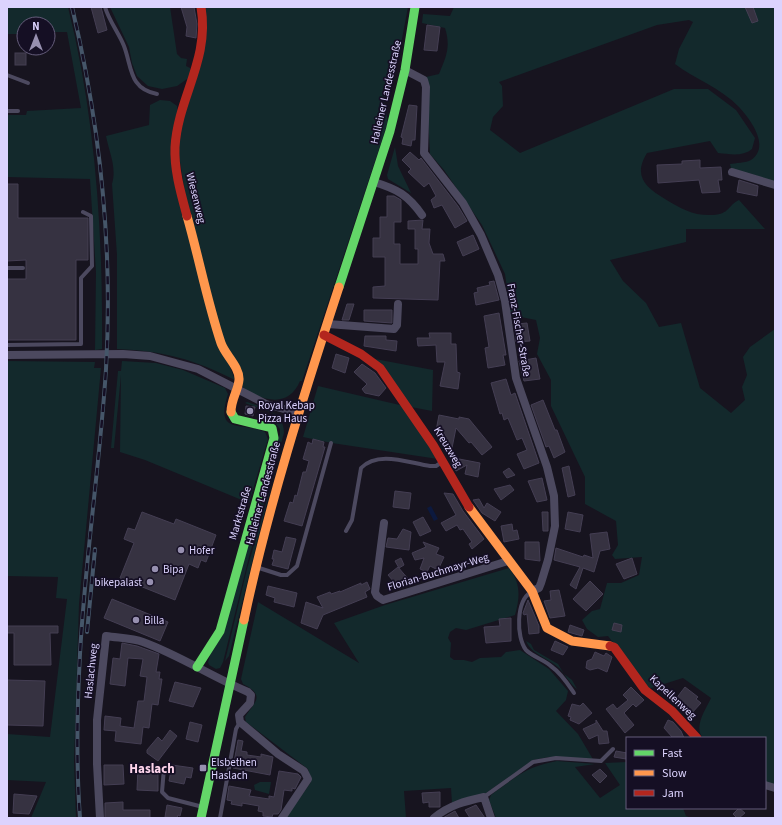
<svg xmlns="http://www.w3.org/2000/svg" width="782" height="825" viewBox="0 0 782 825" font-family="'Source Sans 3',sans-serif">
<rect width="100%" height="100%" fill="#17141f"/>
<g fill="#13292c">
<path d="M7,7H68C96,119 103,235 102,349L95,350L96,272L90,179L7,177V115H26L27,111L81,108L67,32H48V24H24V34H7Z"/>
<path d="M110,7H170L177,54L181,58L187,59L186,66L190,68V77L177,86L162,89L148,86L137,76L132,63L129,47Z"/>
<path d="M205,7H408L394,81L386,94L384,101L388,122L302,381H300C291,402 275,403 255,395C250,392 245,390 242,386L223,341L187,206L177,142Z"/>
<path d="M454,7H775V182L749,173L732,172L730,164C735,163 746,163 751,160C771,146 750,119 739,107C721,88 695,79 675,64L679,49L693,22L689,20L657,25L499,82L502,86L503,106L493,117L490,130L520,153L674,89H708L736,110L755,138L752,149C742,157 730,154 718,153L710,141L647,153C633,176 645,187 665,199C682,209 693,216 713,215C730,214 728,205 739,200L765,229H686V242L610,260L623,281L646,303L659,327L681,323L700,388L731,413L745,400L742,387L747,375L743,357L750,347L775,329V785L765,782V738H703C693,727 706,709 711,698L683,678L648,689L608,636L598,637L587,629L582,620L592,611L600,609L607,583H621L639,575L642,557L615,559L612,555L618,545L616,521L585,504V477L551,406V380L537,354L540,338L536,320L511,315L505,274L482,225L444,170L430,154L426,77L439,74C446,57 451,47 445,28L422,23L423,14L450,16Z"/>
<path d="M160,100L170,101L177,106L178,115L172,148L227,359L235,380C193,359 164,351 117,349V255L112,184C117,167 109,152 106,136L149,125L150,105Z"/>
<path d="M395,147L398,166L411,193L388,179L387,175Z"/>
<path d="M375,359L433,370L432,411L411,407Z"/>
<path d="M7,361L95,362L94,368H101L79,604L74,761L76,818H31L46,782L7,780V734L50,737L67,599L56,598L58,577L7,576Z"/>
<path d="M122,361L156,363L183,370L225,388L228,394C215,435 239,421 265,432L268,439L249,503L145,460L120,452L121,375L114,448H111L118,371H121Z"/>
<path d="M318,386L404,406L438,459L332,443L303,437Z"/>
<path d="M247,402C264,408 284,412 284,433L249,557L223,662L220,668L216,669L209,665L208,662L280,434V429L274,422L276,416L273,413L245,403Z"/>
<path d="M272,482L229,656L225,661L247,569Z"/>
<path d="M509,568C521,583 520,598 515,615L466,630L456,628L450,632L448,638L451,643L450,657L454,660H464L472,662L480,658L501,657L506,652L520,650L549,669L568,691L566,700L556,711L578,734L594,761L549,757L533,760L482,796L452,803L451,788L404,791L406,818H286L311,782L308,769L246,722L245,717C256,701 265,695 243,684L241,679L258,602L359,663L334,623L385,605Z"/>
<path d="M526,641L531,644L534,650L558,664L564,674L572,680L577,689C569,683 566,675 559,668C548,658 532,655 526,641Z"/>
<path d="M557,761L595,764L575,767L600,798L620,785L605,763L627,762V808H683L686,816L692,818H496L489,800L491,795C516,777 525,767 557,761Z"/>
<path d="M260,782H271L269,794L255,790L254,785Z"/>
</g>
<path fill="#0c193e" d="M431,506L438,519L434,521L427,508Z"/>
<g fill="#363241" stroke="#443e53">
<path d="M91,7H101L107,30L98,33Z"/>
<path d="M181,7H194L197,24L196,38L186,36L187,27Z"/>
<path d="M745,7H753L758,21L752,23Z"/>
<path d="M427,25L440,27L437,51L424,50Z"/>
<rect x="15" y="53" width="11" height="12"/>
<path d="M409,105L417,106L415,140H412L411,146L402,144L403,138L401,137Z"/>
<path d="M410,152L419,160L421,158L458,206L467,221L455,228L442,205L434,208L431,200L436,196L429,183L424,187L408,172L411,169L402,160Z"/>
<path d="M700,160V168L721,167L722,180H718L720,192L702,193L699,180L658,183L657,165L682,164V161Z"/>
<path d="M739,180L758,186L757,196L737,192Z"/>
<path d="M7,184H18V218H88V260H76V340H7V279H26V260L7,261Z"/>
<path d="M387,196H394L401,200V222H394V244H400V264H418V249H415V229H408V221L423,220L422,229H430L429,243L433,254H443L445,261H440L438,300L373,298V287L385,286V257H373V238H380V217H387Z"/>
<path d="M473,235L479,249L463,256L457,242Z"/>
<path d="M494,281L499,300L476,305L474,293L478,292L477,288L490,285L489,282Z"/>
<path d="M347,304H354L349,320H342Z"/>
<path d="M364,310H392V323L364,321Z"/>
<path d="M499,313L506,355H503L505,365L488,368L485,348L489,347L484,316Z"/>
<path d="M527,323L530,341L516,342L515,328H517V324Z"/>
<path d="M429,333H451V344H456L457,372L460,373L458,389L440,386L445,362H437L436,345L418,346L417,338H430Z"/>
<path d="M365,336H386V340L397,341L396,351L364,346Z"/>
<path d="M336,354L349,358L345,373L332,368Z"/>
<path d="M536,358L540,379L524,381L519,361Z"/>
<path d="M362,364L375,373L386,388L379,396L365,393L362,389L367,384L354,372Z"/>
<path d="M506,379L511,395L515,393L539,463L524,469L517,454L527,450L522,438L517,440L508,418L504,420L502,413L500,414L491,383Z"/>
<path d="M543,400L555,430H557L565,452L554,458L549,446L546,447L531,405Z"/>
<path d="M246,406L255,407L253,416L245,414Z"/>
<path d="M439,415L459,419V417L469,419L492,447L482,455L471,442L469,443L456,428L452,448L442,445L445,434L436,431Z"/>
<path d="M313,439L324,442L323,447H325L302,526L284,521L290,502L293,503L295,495L297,496L303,472H306L309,461L303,459L308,442L312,444Z"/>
<path d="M454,458L480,463L478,477L465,474L467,465L456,471L452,464Z"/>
<path d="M569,466L575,495L568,497L562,468Z"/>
<path d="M509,468L515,475L507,478L503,472Z"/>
<path d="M542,478L547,500L537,502L528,481Z"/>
<path d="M510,485L514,490L501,500L494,489Z"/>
<path d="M395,491L411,493L409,509L393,507Z"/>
<path d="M444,493L453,494L463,511L484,539L472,549L469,544L472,542L463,529L460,530L457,525L446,531L441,523L456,515Z"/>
<path d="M479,499L484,508L487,503L501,512L495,521L482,513L473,500Z"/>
<path d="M142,512L174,524L176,519L216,535L206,562L201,560L198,568L189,564L175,600L120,578L134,543L124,539L128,528L135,530Z"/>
<path d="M542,512H548V531H543Z"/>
<path d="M568,512L583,515L580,532L565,529Z"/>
<path d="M423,517L431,531L420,536L413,522Z"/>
<path d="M512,524L513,531L517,530L519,539L504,542L501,526Z"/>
<path d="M403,529L411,532L409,550L386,547L388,538L397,539Z"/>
<path d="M607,532L610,549L600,551L594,572L583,568L576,589L570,585L580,567L554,560L556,548L583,557L584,555L593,558L590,534Z"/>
<path d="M286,537L296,539L288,569L272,565L274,559H272L274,550L282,552Z"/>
<path d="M423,542L439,548L436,554L444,557L438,570L430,566L427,572L420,569L424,558L415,560L412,553L426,547Z"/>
<path d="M525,542H539L540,561L525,559Z"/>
<path d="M401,558L404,565L399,568L395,561Z"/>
<path d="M632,558L637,574L624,579L616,564Z"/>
<path d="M398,567L409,580L400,589L388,575Z"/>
<path d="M590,581L603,594L586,611L573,599Z"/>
<path d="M367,582L370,589L365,592L367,597L323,615L317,629L301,623L306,602L323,608L317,597L330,592L331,594L340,591V592L361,583V585Z"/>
<path d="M268,586L297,593L294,607L274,602L275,598L266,595Z"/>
<path d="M559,590L565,616L550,618L544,601L551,600L550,591Z"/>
<path d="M112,599L168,622L160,641L104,618Z"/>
<path d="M528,600L539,626V633L529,634L527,614L524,615L523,613Z"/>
<path d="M511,618V641L486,643L484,627L500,626L499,619Z"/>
<path d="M614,623L622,625L621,632L612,630Z"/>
<path d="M570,625L584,630L582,636L568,632Z"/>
<path d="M7,626H58V633H50L51,665H14V633H7Z"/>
<path d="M555,641L568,647L563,655L551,650Z"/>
<path d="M122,643L137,646L159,654L156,672H160L159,679H162L158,705L152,704L149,728L143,727L141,744L115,741L116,731L104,730L105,716L121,718L120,726L134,728L138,701H144L147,677L140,676L143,659L128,658L125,686L110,684L113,658L120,659Z"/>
<path d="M595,652L604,656L606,653L612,657L607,672L598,668L590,670L586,668L587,661L592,659Z"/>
<path d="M7,680L45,681L43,726L7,725Z"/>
<path d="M175,682L201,688L193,707L169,701Z"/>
<path d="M631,687L644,700L636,707L633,704L624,713L634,725L625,733L606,709L613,704L617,709L628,700L623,695Z"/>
<path d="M685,687L698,697L696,699L701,703L691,714L675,700Z"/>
<path d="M583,703L592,713L579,724L570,720L571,717L568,716L572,704L580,706Z"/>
<path d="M596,720L603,731H607L609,743L599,744L598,735L589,739L583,729L596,723Z"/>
<path d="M668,720L673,722L681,731L684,738H673L664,728Z"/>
<path d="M190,722L202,725L198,742L186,739Z"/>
<path d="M170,730L177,736L158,761L147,753V750L158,737L162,741Z"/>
<path d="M238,740L243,741L241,751L247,752V755L261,757V754L273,757L270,775L233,768Z"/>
<path d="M616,751L627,753L626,759L614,757Z"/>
<path d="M104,765H123L124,784L104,785Z"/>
<path d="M172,765L193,768L191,778L186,777L184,784L169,781Z"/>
<path d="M138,767H158V791L137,790Z"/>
<path d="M600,769L607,776L600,783L592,775Z"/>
<path d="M279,771L298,774L301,777L295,789L292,788V791L284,790L281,810L278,814H273L272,817L263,816V812L258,811L259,806L242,803V806L231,804L232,801L227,800L229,786L251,790L249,796L269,799V796L274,797Z"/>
<path d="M440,792V807H429V802L423,803L422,793Z"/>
<path d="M14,794L37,796L29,814L13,813Z"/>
<path d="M123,802V810H150V818H105V803Z"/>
<path d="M167,805L182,808L180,816L178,815L177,818L165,817Z"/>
<path d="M476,805L485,818H470L465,810Z"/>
<path d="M739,808L745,813L739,818H737L733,814Z"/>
<path d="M455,811L459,818H443L448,815Z"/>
</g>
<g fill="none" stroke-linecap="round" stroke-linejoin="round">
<g stroke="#4c495f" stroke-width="4">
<path d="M105,7C109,21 119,33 124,46C132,67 129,89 157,94"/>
<path d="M7,75L28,83"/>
<path d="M7,111H18"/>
<path d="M7,268H23"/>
<path d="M7,345L81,344V278L92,266L91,216L83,212"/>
<path d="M346,531L352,520L361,468C378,450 409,463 430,466H436L442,462"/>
<path d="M256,567L281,575H287L297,566L331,443"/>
<path d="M531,592C516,601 516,637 526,650C533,657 545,660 552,667C561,673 568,684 574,693"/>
<path d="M164,768L162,792L168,798L203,807"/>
<path d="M484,797L533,762L556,758L601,761L613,749"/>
<path d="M220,818L236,729L240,722"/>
</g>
<g stroke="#4c495f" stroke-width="8">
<path d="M405,70L424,80L426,87L424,153L463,203L481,235L498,275L505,301L516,378L547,467L554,496L555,526L548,560L541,583L539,588L532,591"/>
<path d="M732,172L775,185"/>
<path d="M374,182C397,189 408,195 422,215"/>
<path d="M328,324L394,329L397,325L398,304"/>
<path d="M7,355L123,354L150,356L198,369L266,404L298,413"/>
<path d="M384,523L375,592L377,596L383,600L508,561"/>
<path d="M765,785L775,788"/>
<path d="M100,818L97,764V720L106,636C118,638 132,638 143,642C179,655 212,677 248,692L251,695L250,703L239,715L240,722L278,754L304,771L308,779L282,818"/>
<path d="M434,818C449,805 466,801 484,797L491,818"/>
</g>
<g stroke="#63d668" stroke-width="9">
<path d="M339,287L390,131L405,70L415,7"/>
<path d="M197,667L220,631L274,438L272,428L235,419L231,412"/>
<path d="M201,818L244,620"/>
</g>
<g stroke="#ff974d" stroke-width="9">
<path d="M187,216C199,258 207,301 221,343C225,355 240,367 239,380C238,391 231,399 231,412"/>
<path d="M469,507L532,591L547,628L572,641L610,646"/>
<path d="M244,620C268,507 303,397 339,287"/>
</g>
<g stroke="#b3261e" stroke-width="9">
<path d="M187,216C181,194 174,170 175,147C178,97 210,60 201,7"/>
<path d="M324,335L361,354L380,368L433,445L469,507"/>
<path d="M610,646L614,647L645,690L672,711L697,738"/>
</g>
<defs>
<g id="rail">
<path d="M72,7C100,125 113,248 106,369C100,464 85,559 80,654C77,709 76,764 80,818"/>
<path d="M87,632L95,549"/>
</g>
</defs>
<use href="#rail" stroke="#455669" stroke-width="4"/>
<use href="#rail" stroke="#150f24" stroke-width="2.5" stroke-dasharray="8" stroke-linecap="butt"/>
</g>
<g fill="#9790b0" stroke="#150f24" stroke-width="1.5">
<circle cx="250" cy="411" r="4"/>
<circle cx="181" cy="550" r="4"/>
<circle cx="155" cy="569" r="4"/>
<circle cx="150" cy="582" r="4"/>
<circle cx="136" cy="620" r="4"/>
<rect x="199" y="764" width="8" height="8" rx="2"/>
</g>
<g text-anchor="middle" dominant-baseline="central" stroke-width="3.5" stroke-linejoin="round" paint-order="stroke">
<g font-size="11" fill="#dcd3fe" stroke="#150f24">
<text transform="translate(386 92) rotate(-77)">Halleiner Landesstraße</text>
<text transform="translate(196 198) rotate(76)">Wiesenweg</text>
<text transform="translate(519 330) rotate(80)">Franz-Fischer-Straße</text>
<text transform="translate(448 447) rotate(59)">Kreuzweg</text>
<text transform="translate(263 493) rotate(-75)">Halleiner Landesstraße</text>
<text transform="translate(240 513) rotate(-74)">Marktstraße</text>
<text transform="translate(438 572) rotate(-17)">Florian-Buchmayr-Weg</text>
<text transform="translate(91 671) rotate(-84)">Haslachweg</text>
<text transform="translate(673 697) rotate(43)">Kapellenweg</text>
</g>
<g font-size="11" fill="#dcd3fe" stroke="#150f24" text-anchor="start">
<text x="258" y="405">Royal Kebap<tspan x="258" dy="13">Pizza Haus</tspan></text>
<text x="189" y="550">Hofer</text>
<text x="163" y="569">Bipa</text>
<text x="142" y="582" text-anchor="end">bikepalast</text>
<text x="144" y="620">Billa</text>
<text x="211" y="762">Elsbethen<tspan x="211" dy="13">Haslach</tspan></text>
</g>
<g font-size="13" font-weight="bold" fill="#fed5eb" stroke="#150f24">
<text x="152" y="769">Haslach</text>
</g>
</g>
<rect width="782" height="825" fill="none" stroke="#dcd3fe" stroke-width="16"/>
<rect x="626" y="737" width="140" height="72" fill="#150f24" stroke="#655d7b"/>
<rect x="634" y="750" width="20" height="6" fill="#63d668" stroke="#655d7b"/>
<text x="662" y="757" font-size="12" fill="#dcd3fe">Fast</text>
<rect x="634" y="770" width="20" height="6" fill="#ff974d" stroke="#655d7b"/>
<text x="662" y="777" font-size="12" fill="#dcd3fe">Slow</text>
<rect x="634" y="790" width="20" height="6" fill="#b3261e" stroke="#655d7b"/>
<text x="662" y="797" font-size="12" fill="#dcd3fe">Jam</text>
<g transform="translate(36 36)"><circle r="19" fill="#150f24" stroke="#655d7b"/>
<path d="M0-3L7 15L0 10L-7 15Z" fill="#9790b0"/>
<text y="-6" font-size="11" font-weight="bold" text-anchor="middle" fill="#dcd3fe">N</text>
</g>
</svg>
